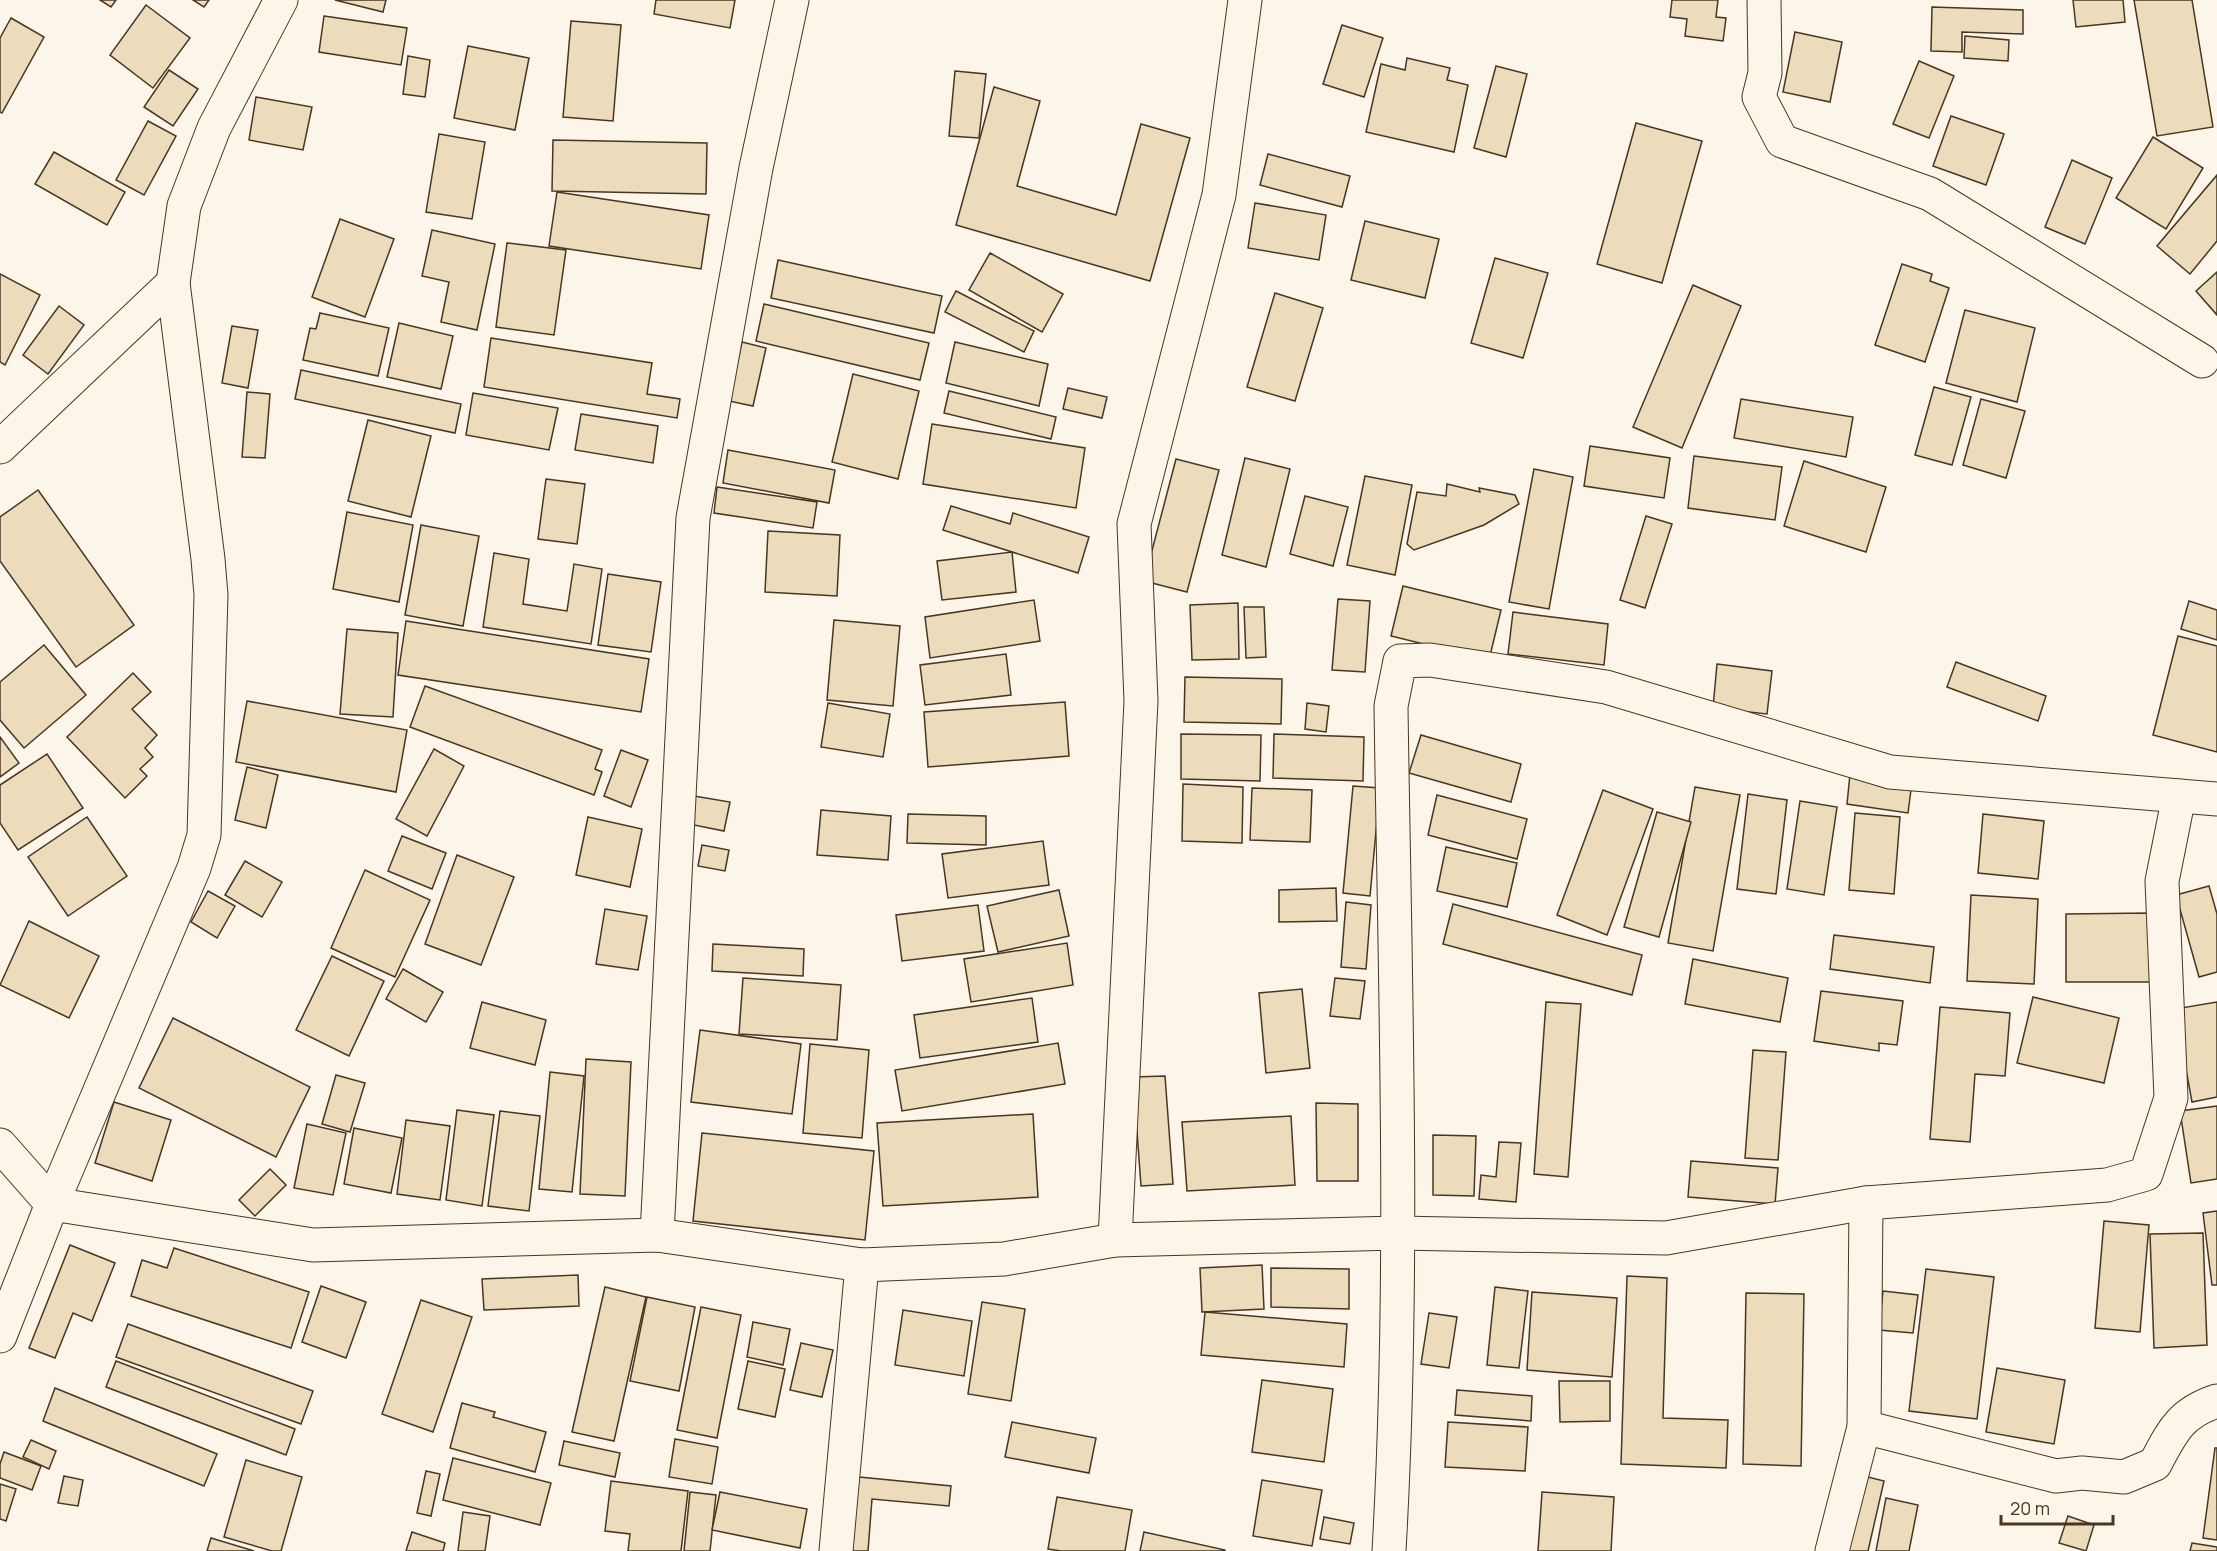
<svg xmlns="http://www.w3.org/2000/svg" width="2217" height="1551" viewBox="0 0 2217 1551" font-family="Manrope,sans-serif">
<rect width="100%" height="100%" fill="#fbf6e9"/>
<g fill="#ecdcbc" stroke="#4a3520" stroke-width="1.5">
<path d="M100,0H116L111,7Z"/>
<path d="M193,0H209L204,7Z"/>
<path d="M335,0H386L383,12Z"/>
<path d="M656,0H735L730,28L654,14Z"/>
<path d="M1672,0H1718L1716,17L1726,18L1723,41L1685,36L1687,19L1670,17Z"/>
<path d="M2073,0H2123L2125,22L2076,27Z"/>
<path d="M2134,0H2192L2213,127L2157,136Z"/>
<path d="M146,5L190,38L153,88L110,55Z"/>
<path d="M1932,7L2023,10V34L1962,32V52L1931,51Z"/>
<path d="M324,16L407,28L401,65L319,52Z"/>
<path d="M11,18L44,37L2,113L0,112V38Z"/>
<path d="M571,21L621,25L613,121L563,117Z"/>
<path d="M1342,25L1383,38L1364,97L1323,84Z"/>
<path d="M1795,32L1842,42L1830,102L1783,92Z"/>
<path d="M1965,36L2009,40L2008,61L1964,58Z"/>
<path d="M468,46L529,58L515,130L454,118Z"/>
<path d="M408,56L430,60L425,97L403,94Z"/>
<path d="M1407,58L1450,68L1447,80L1468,85L1454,152L1366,132L1381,64L1405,70Z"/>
<path d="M1919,61L1954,76L1929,138L1893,124Z"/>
<path d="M1496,66L1527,74L1506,157L1474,148Z"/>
<path d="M169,70L198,89L173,126L144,107Z"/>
<path d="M955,71L986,74L979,138L949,136Z"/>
<path d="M994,87L1040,101L1017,186L1116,215L1141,124L1190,138L1150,281L956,225Z"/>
<path d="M256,97L312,107L303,150L249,140Z"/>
<path d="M1951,116L2004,134L1986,185L1933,166Z"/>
<path d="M148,121L176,136L144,195L116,180Z"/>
<path d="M1636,123L1702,141L1662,283L1597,264Z"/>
<path d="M439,134L485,142L472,219L426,212Z"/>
<path d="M2153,137L2203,168L2166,229L2116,198Z"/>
<path d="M553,140L707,143L706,194L552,191Z"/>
<path d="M54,152L125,192L107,225L35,184Z"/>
<path d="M1268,154L1350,176L1342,207L1260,185Z"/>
<path d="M2072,160L2112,178L2085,244L2045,227Z"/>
<path d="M2217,175V241L2190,274L2157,246Z"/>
<path d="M557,192L709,215L701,269L549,246Z"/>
<path d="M1255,203L1326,215L1319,260L1248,248Z"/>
<path d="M340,219L394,239L365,317L312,297Z"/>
<path d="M1365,221L1439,239L1425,298L1351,280Z"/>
<path d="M432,230L495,244L477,330L441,322L449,282L422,276Z"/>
<path d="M507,243L566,250L554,335L496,327Z"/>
<path d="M990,253L1063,294L1042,332L969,290Z"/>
<path d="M1495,258L1548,273L1523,358L1471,343Z"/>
<path d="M778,260L942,296L934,333L771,298Z"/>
<path d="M1902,264L1932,274L1930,281L1949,288L1925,362L1875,345Z"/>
<path d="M2217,272V315L2196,291Z"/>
<path d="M0,274L40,295L5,365L0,362Z"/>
<path d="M1693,285L1741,306L1682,448L1633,427Z"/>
<path d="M956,291L1034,331L1024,352L945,312Z"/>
<path d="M1275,293L1323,308L1295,401L1247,387Z"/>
<path d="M764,304L929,343L920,380L756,341Z"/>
<path d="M59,306L84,325L48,374L23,355Z"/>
<path d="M1965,310L2035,328L2017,402L1946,383Z"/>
<path d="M320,313L389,328L378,376L303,360L310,328L316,329Z"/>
<path d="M399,323L453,336L441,389L387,377Z"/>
<path d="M232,326L258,330L248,388L222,383Z"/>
<path d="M491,338L652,363L647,394L680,399L677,418L484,387Z"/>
<path d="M742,342L766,348L753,406L729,401Z"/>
<path d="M955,342L1048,364L1039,406L946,383Z"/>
<path d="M301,370L461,404L455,433L295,399Z"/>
<path d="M853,374L919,391L898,479L832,462Z"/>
<path d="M1934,387L1971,397L1952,465L1915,455Z"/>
<path d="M1068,388L1107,397L1102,418L1063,409Z"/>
<path d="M949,391L1056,417L1051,439L944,413Z"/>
<path d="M247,392L270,394L265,458L242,457Z"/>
<path d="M473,393L558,408L549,450L466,435Z"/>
<path d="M1741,399L1853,417L1846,457L1734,438Z"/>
<path d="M1981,399L2025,411L2006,478L1963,465Z"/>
<path d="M581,414L658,426L653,463L575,450Z"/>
<path d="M368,420L431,436L411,517L348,501Z"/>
<path d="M932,424L1085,448L1076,508L923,484Z"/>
<path d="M1590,446L1670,458L1664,498L1584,486Z"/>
<path d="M728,450L835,470L829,503L723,483Z"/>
<path d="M1694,456L1782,467L1775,520L1688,508Z"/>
<path d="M1245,458L1290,469L1266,567L1222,555Z"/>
<path d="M1176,459L1219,470L1187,592L1144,581Z"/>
<path d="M1804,461L1886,487L1866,552L1784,526Z"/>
<path d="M1534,469L1573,477L1549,609L1509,602Z"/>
<path d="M1365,476L1412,485L1395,575L1347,565Z"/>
<path d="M546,479L585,484L577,544L538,539Z"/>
<path d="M1447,484L1480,492L1479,488L1515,495L1519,504L1484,525L1414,550L1407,544L1417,492L1446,496Z"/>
<path d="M717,487L817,502L813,528L714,513Z"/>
<path d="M38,490L134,625L76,667L0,561V517Z"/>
<path d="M1305,496L1348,507L1333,566L1290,554Z"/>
<path d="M951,506L1010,524L1013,513L1089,537L1078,573L943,530Z"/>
<path d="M347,512L413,525L399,602L333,589Z"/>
<path d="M1646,516L1672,524L1645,608L1620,600Z"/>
<path d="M421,525L479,536L463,626L405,615Z"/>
<path d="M768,531L840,535L837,596L765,592Z"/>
<path d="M1012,552L1016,592L942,600L937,561Z"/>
<path d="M494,553L529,559L523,604L567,611L574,564L602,569L591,644L483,627Z"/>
<path d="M608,574L661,582L651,652L598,645Z"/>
<path d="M1403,586L1501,610L1489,660L1391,636Z"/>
<path d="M1338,599L1370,601L1365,672L1332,670Z"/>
<path d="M1034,600L1040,641L930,658L925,617Z"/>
<path d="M2189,601L2217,610V640L2181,629Z"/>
<path d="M1238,603L1239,659L1192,660L1190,605Z"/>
<path d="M1244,607H1264L1266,657L1246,658Z"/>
<path d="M1513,612L1608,624L1604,665L1508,654Z"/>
<path d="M834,620L900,626L893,706L827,700Z"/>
<path d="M406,621L649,659L641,712L398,675Z"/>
<path d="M347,629L398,633L393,717L340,714Z"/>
<path d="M2178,636L2217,646V752L2153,735Z"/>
<path d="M44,645L86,695L24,748L0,720V682Z"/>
<path d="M1006,654L1011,695L925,705L920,665Z"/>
<path d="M1956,662L2046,696L2038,721L1947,687Z"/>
<path d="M1717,664L1772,671L1767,714L1713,708Z"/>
<path d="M133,673L151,692L132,709L157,735L145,748L153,757L140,769L147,776L125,798L67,737Z"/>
<path d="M1185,677L1282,679L1281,724L1184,722Z"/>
<path d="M425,686L602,750L595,769L602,772L594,795L410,727Z"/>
<path d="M247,701L407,730L396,792L236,762Z"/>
<path d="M1065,702L1069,756L928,767L924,712Z"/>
<path d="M828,703L890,714L883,757L821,747Z"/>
<path d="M1307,703L1329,706L1326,732L1305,729Z"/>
<path d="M1181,734L1261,735L1260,781L1181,779Z"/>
<path d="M1274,734L1364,737L1363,781L1273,778Z"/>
<path d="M1421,735L1521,764L1511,802L1409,773Z"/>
<path d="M0,737L19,763L0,777Z"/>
<path d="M434,749L464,766L427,836L396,819Z"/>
<path d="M621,750L648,760L631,807L604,796Z"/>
<path d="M47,754L83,808L18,850L0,823V785Z"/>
<path d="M247,767L278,775L266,828L235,820Z"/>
<path d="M1850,774L1912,782L1908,813L1847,804Z"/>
<path d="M1183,784L1243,787L1242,843L1182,841Z"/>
<path d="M1353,786L1380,788L1370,896L1343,893Z"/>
<path d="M1695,787L1740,795L1713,951L1668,943Z"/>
<path d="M1252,788L1312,790L1310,842L1250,840Z"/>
<path d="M1603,790L1653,809L1607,935L1557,915Z"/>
<path d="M1748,794L1787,800L1776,894L1737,889Z"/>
<path d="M1437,795L1527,819L1517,859L1428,835Z"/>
<path d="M694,796L730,802L724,831L689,824Z"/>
<path d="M1800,801L1837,807L1824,895L1787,889Z"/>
<path d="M821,810L891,816L888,860L817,855Z"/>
<path d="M1657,812L1691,822L1659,937L1624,927Z"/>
<path d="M1855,813L1900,817L1894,894L1849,890Z"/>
<path d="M908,814L986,816V845L907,843Z"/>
<path d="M1983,814L2044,821L2038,879L1978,873Z"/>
<path d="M87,817L127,876L68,916L28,857Z"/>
<path d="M588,817L642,829L630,887L576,875Z"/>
<path d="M402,836L446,853L432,889L388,871Z"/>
<path d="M1043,841L1049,885L948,898L942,854Z"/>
<path d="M702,845L729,850L725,871L698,866Z"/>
<path d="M1446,847L1517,863L1507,907L1437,891Z"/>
<path d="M457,855L514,877L481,965L425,944Z"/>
<path d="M245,861L282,882L262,917L225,895Z"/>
<path d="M365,870L430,900L395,977L331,948Z"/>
<path d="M2209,886L2217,914V972L2199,977L2176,895Z"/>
<path d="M1336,888L1337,921L1279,922V890Z"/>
<path d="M1059,890L1069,936L998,952L987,906Z"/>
<path d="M208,891L235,906L217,938L191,922Z"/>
<path d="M1971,895L2038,899L2034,984L1967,981Z"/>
<path d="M1346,902L1371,905L1366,969L1341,967Z"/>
<path d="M1453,904L1642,955L1632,995L1443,944Z"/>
<path d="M978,905L984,951L902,961L896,915Z"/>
<path d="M605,909L647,916L638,970L596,964Z"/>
<path d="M2150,913V982H2066V914Z"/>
<path d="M29,921L99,956L69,1018L0,985Z"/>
<path d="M1834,935L1934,947L1930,983L1830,969Z"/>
<path d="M1067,943L1073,985L971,1002L964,959Z"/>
<path d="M713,944L804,949L803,976L712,971Z"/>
<path d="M332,956L384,981L349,1056L296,1030Z"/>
<path d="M1693,959L1788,978L1780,1022L1685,1004Z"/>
<path d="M403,969L443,992L426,1022L386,999Z"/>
<path d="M743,978L841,985L837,1040L739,1034Z"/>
<path d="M1335,978L1365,981L1360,1019L1330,1016Z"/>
<path d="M1302,989L1310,1068L1266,1073L1259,993Z"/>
<path d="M1821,991L1903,1001L1897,1045L1879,1043V1051L1814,1041Z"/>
<path d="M2033,997L2119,1018L2104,1083L2017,1063Z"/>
<path d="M1032,998L1038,1042L920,1058L914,1015Z"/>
<path d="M482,1002L546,1020L535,1065L470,1048Z"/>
<path d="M1546,1002L1581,1004L1568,1177L1534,1174Z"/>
<path d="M2217,1002V1097L2192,1102L2175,1009Z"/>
<path d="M1940,1007L2010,1013L2005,1076L1975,1074L1970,1142L1930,1139Z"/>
<path d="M173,1018L310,1087L276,1157L139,1088Z"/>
<path d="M700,1030L801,1044L792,1114L691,1102Z"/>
<path d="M1058,1043L1065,1084L902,1111L895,1070Z"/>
<path d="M810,1044L869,1050L862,1138L803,1133Z"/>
<path d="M1753,1050L1786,1052L1778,1160L1745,1158Z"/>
<path d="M586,1059L631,1062L625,1196L580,1194Z"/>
<path d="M550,1072L584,1076L572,1192L539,1189Z"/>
<path d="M336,1075L365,1083L350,1132L322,1124Z"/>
<path d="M1165,1076L1173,1184L1141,1186L1133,1077Z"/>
<path d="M114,1102L171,1120L152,1181L95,1163Z"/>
<path d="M1316,1103L1358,1104V1181H1317Z"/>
<path d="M2217,1106V1179L2191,1183L2180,1111Z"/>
<path d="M457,1110L494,1115L482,1206L446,1200Z"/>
<path d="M500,1111L540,1116L529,1211L488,1206Z"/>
<path d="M1033,1114L1038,1197L883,1206L877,1123Z"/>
<path d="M1291,1116L1295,1185L1187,1191L1182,1122Z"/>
<path d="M406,1120L450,1126L440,1200L397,1194Z"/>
<path d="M307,1124L346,1133L333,1195L294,1188Z"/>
<path d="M354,1128L402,1138L391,1193L344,1184Z"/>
<path d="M702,1133L874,1151L865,1240L693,1221Z"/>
<path d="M1433,1135L1476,1136L1474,1196L1433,1195Z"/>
<path d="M1499,1142L1521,1143L1516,1202L1479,1199L1481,1175L1496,1177Z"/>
<path d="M1691,1161L1778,1168L1775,1204L1688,1197Z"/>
<path d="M270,1169L286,1185L255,1216L239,1200Z"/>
<path d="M2217,1211V1285H2212L2203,1213Z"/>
<path d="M2104,1221L2149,1225L2140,1332L2095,1328Z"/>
<path d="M2203,1233L2207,1345L2154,1348L2150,1234Z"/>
<path d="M70,1245L115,1263L92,1321L73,1313L55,1358L29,1348Z"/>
<path d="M174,1248L309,1292L291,1348L131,1296L142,1260L167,1268Z"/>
<path d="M1262,1265L1264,1309L1202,1312L1200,1268Z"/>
<path d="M1271,1268L1349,1269V1309L1271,1307Z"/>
<path d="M1926,1269L1994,1277L1977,1419L1909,1411Z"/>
<path d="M578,1275L579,1306L484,1310L482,1279Z"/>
<path d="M1627,1276L1667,1278L1663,1418L1728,1420L1726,1468L1621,1464Z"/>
<path d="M321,1286L366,1302L346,1358L302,1342Z"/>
<path d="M605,1287L646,1297L614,1441L572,1432Z"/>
<path d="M1495,1287L1528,1291L1519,1368L1487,1365Z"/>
<path d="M1883,1291L1918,1295L1913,1333L1879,1330Z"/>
<path d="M1532,1292L1617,1298L1612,1377L1527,1370Z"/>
<path d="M1746,1293L1804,1294L1801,1466L1743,1464Z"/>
<path d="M647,1297L695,1307L679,1391L630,1381Z"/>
<path d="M421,1300L472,1317L433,1432L382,1414Z"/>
<path d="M982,1302L1025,1309L1011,1401L968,1394Z"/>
<path d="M701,1307L741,1315L717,1438L677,1430Z"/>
<path d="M903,1310L972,1321L964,1376L895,1365Z"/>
<path d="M1205,1312L1347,1324L1344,1367L1201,1355Z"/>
<path d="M1429,1313L1457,1317L1449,1368L1421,1364Z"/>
<path d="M753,1322L790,1329L783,1365L747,1357Z"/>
<path d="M128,1324L313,1391L301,1424L116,1357Z"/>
<path d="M801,1343L833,1350L822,1397L790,1390Z"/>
<path d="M116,1361L295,1429L286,1455L106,1387Z"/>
<path d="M748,1361L785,1369L775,1417L738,1409Z"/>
<path d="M1997,1368L2065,1380L2054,1444L1986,1432Z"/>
<path d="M1262,1380L1333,1389L1324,1462L1252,1452Z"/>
<path d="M1559,1381H1610V1421L1560,1422Z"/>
<path d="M55,1388L217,1454L204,1486L43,1421Z"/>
<path d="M1457,1390L1532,1396L1531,1421L1455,1415Z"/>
<path d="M462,1403L495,1412L493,1417L546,1432L535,1472L450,1448Z"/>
<path d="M1012,1422L1096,1438L1089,1473L1005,1457Z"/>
<path d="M1448,1422L1528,1427L1525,1471L1445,1467Z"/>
<path d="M675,1439L718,1447L712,1484L669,1477Z"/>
<path d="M31,1440L56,1451L49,1469L23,1457Z"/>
<path d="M564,1441L620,1453L615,1477L559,1465Z"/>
<path d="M2215,1448H2217V1540L2203,1538Z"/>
<path d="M4,1452L41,1466L32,1490L0,1478V1464Z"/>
<path d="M453,1458L551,1483L540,1525L443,1500Z"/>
<path d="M246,1460L302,1477L281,1551H272L224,1537Z"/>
<path d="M426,1471L440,1474L431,1516L417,1513Z"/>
<path d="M1852,1473L1884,1481L1868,1551H1835Z"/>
<path d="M64,1476L83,1480L78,1506L58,1503Z"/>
<path d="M849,1476L951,1486L949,1506L872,1499L868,1551H842Z"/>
<path d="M1262,1480L1322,1490L1312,1546L1253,1536Z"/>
<path d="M611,1481L688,1491L681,1551H628L630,1534L605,1531Z"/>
<path d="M0,1484L16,1489L6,1521L0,1519Z"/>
<path d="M690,1492L716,1495L710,1551H684Z"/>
<path d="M720,1492L807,1509L800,1548L712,1530Z"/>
<path d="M1542,1492L1614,1497L1611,1551H1538Z"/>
<path d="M1057,1497L1132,1510L1125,1551H1061L1048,1549Z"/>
<path d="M1886,1498L1918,1505L1909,1551H1876Z"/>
<path d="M463,1512L490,1516L485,1551H458Z"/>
<path d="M2068,1516L2094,1525L2086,1551L2059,1543Z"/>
<path d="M1324,1517L1354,1523L1350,1544L1320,1539Z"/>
<path d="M412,1532L445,1543L443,1551H406Z"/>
<path d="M1144,1532L1225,1550V1551H1140Z"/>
<path d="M211,1538L254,1551H207Z"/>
<path d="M2192,1543L2217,1547V1551H2190Z"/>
</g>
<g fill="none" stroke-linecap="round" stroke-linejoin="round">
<defs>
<g id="street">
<path d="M1764,0L1765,73L1759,97L1782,141L1930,194L2202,361"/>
<path d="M0,447L173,283"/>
<path d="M0,1145L52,1204L313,1245L657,1235L862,1265L1004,1259L1115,1240L1398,1233L1666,1238L1866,1203L2107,1185L2146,1174L2171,1098L2162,881L2179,796"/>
<path d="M657,1235L693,518L756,168L792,0"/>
<path d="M1115,1240L1141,701L1134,524L1219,195L1245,0"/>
<path d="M0,1336L52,1204L194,868L204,835L211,595L208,559L173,283L184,206L214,128L281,0"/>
<path d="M1864,1427L2056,1476L2082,1473L2124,1477L2155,1464C2172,1432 2180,1413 2217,1401"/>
<path d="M836,1551L862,1265"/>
<path d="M1389,1551C1405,1270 1395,988 1391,706L1400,661L1430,660L1606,687L1890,772L2217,799"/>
<path d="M1832,1551L1864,1427L1866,1203"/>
</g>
</defs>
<use href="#street" stroke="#4a3520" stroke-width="35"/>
<use href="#street" stroke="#fbf6e9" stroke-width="33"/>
</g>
<path d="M2001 1515v9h112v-9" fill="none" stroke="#4a3520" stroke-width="3"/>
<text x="2010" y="1515" font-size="18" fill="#4a3520" stroke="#fbf6e9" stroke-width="4.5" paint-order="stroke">20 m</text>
</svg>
